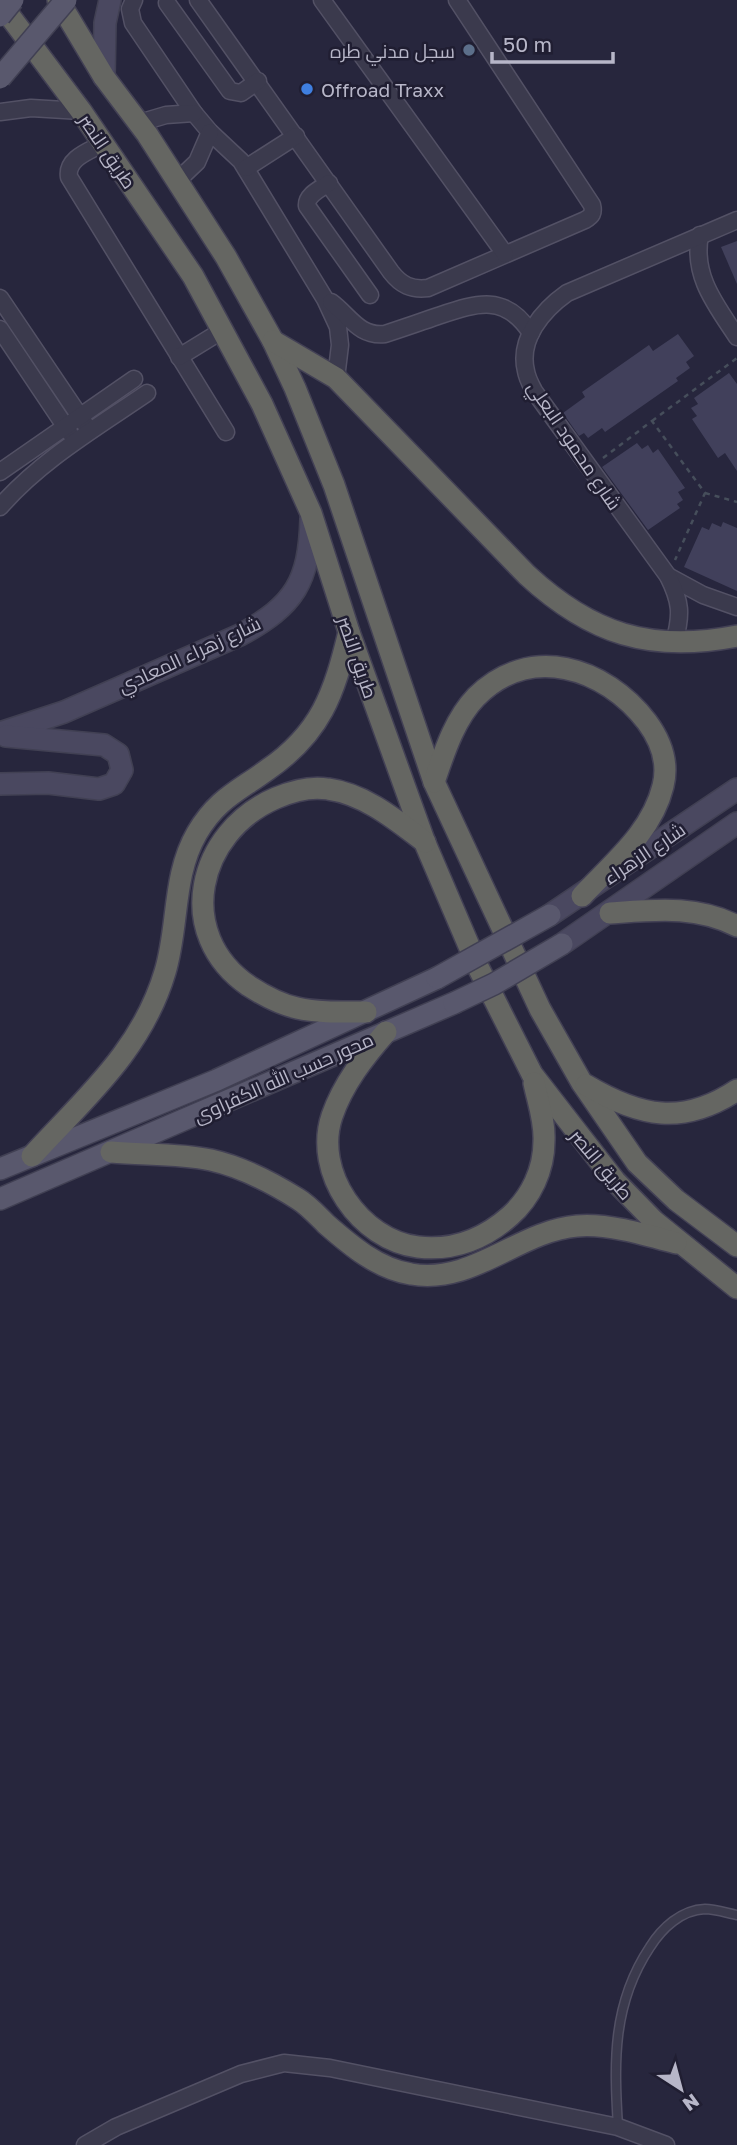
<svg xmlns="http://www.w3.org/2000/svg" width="737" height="2145" viewBox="0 0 737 2145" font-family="'Golos Text',Cairo,sans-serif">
<rect width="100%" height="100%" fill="#27263d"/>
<g fill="#41405b">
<path d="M737,241V284L721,247Z"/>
<path d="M678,334L694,356L686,362L690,368L676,378L678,381L605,432L602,428L588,438L584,433L579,436L563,413L585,397L582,392L649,345L653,351Z"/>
<path d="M729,373L737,384V471L725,453L718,458L692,419L697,416L691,408L698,404L694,398Z"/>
<path d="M637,443L642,449L648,445L653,453L658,449L685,488L678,492L683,500L677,504L680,508L648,530L602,467Z"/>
<path d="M723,522L737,528V591L684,567L702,527L709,530L712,523L721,527Z"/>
</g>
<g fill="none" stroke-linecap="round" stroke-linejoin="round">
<defs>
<path id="service" d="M618,2127C614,2062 612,2004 650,1947C662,1928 681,1910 705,1909C715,1909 727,1913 737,1915"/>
<g id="minor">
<path d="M134,0L130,9L133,23L194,113L210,132L241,161L325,299L338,327L340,345L336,378"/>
<path d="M198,0L391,272C401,285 411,290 428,288L585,220C592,216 594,213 592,205L457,0"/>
<path d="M322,0L505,254"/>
<path d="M167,3L230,91L241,93L258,81"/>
<path d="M0,112L31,108L81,111"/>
<path d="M139,123L166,115L194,113"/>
<path d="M104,143C90,151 66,158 69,177L226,432"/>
<path d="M246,168L296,136"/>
<path d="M177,181L197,162L210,132"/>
<path d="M329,183C320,189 306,195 307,206L370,295"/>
<path d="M700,235C692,276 716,305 737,337"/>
<path d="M0,298L85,424"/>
<path d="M331,302C350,316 359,337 385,334C403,328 421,322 438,316C477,303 505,293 531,333"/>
<path d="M0,329L69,432"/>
<path d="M179,357L223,330"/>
<path d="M0,472L134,379"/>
<path d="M0,507C41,460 96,428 147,393"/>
<path d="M668,576L703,595L737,607"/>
<path d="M674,643C682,614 681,602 668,576L534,391C531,385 527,378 526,371C518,339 543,310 567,293L737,220"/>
<path d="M85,2145L116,2127L241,2074L284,2063L330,2068L618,2127L666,2145"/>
</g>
<g id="secondary">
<path d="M104,77L105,23L110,0"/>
<path d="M0,733L64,712L240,635C295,605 309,582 311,519"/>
<path d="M0,784L48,783L99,789L114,784L122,770L118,754L104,745L6,736"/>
<path d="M550,915L737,789"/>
<path d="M562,944L737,823"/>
</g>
<g id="primary">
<path d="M0,1169L217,1080L437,978"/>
<path d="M0,1199L454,1003"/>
</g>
<g id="trunk">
<path d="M58,0L104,77L147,134L226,257L273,341L295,388L334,485L434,782L540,1009L582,1083L637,1163L676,1200L737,1246"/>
<path d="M0,3L81,111L193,276L262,404L311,513L349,632L425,843L478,967L532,1074L615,1181L654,1221L737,1288"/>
<path d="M273,341L336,378L527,575C591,634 650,653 737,636"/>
<path d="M434,782C444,753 454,720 476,697C530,643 605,667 647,722C661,741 669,762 663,786C652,832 613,863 582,896"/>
<path d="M610,913C655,910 696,905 737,926"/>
<path d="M366,1012C343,1012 319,1013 297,1008C279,1004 263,995 249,986C173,934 197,832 276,798C292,791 310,786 328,789C365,794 396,820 425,842"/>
<path d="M386,1032C364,1057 343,1084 332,1116C313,1172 360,1240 418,1247C453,1251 484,1239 510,1216C531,1197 544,1170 544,1141C545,1121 538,1102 534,1083"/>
<path d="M586,1085C640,1117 683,1126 737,1090"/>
<path d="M111,1152C144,1155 179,1153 211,1160C242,1167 271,1182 298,1199C308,1205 317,1215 326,1224C350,1245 378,1269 411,1274C473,1285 518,1231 577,1226C607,1223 647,1235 676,1243"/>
<path d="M32,1156C85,1098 142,1050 165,972C179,926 172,876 197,833C217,799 237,792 267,770C321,733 334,694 349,632"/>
</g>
</defs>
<use href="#service" stroke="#535165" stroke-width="11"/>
<use href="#minor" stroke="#535165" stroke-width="19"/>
<use href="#secondary" stroke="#414053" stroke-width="24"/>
<use href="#primary" stroke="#414053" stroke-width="24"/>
<use href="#trunk" stroke="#434155" stroke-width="24"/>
<g stroke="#464e5b" stroke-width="2.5" stroke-dasharray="5 5" stroke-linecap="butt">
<path d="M652,421L737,358"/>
<path d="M603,458L652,421L705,493L675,560"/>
<path d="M705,493L737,502"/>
</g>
<use href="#service" stroke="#3b3a4d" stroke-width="8"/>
<use href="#minor" stroke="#3b3a4d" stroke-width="16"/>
<use href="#secondary" stroke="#4a4860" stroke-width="21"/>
<use href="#primary" stroke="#59586d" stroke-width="21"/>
<use href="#trunk" stroke="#656662" stroke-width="21"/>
<defs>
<g id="primary-bridge">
<path d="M0,16L13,0"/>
<path d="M0,78L66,0"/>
<path d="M437,978L550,915"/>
<path d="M454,1003L494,984L562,944"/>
</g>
</defs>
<use href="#primary-bridge" stroke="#414053" stroke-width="24" stroke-linecap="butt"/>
<use href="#primary-bridge" stroke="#59586d" stroke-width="21"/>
</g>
<circle fill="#5c6f8a" stroke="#201e32" stroke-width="2.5" cx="469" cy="50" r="7"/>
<circle fill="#3f7fe0" stroke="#201e32" stroke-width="2.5" cx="307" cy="89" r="7"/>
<g text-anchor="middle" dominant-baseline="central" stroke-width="5" stroke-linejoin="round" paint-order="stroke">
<g font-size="19" fill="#b7b6c8" stroke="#201e32" text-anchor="end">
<text x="455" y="50">سجل مدني طره</text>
<text x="321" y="89" text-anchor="start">Offroad Traxx</text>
</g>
<g font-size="19" fill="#b7b6c8" stroke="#201e32">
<text transform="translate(108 151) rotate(56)">طريق النصر</text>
<text transform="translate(575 445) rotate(56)">شارع محمود البعلي</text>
<text transform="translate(189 654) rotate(-25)">شارع زهراء المعادي</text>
<text transform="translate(358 657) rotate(71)">طريق النصر</text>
<text transform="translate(644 853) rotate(-34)">شارع الزهراء</text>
<text transform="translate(283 1077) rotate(-24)">محور حسب الله الكفراوى</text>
<text transform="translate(602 1164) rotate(50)">طريق النصر</text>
</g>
</g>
<g transform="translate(681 2089) rotate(144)" stroke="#201e32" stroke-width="5" paint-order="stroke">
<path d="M0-5L12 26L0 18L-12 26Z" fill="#b7b6c8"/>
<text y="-10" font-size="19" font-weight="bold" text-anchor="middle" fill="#b7b6c8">N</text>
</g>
<path d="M492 52v10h121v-10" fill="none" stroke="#b7b6c8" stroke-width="3.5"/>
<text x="503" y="52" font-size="21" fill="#b7b6c8" stroke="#201e32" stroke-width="5" paint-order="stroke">50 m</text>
</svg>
